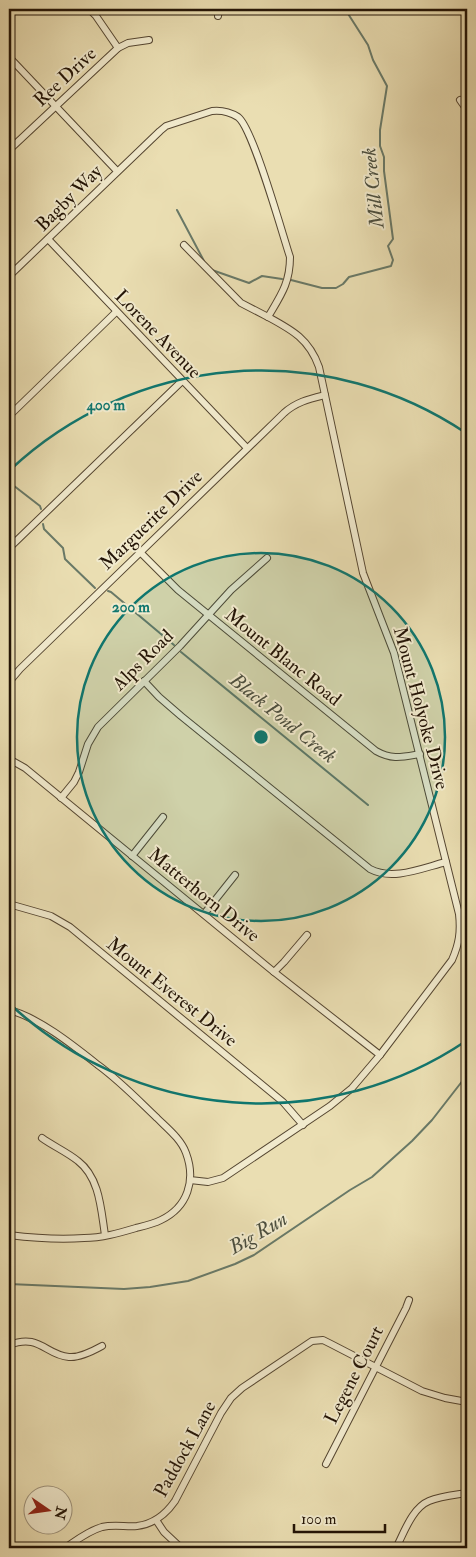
<svg xmlns="http://www.w3.org/2000/svg" width="476" height="1557" viewBox="0 0 476 1557" font-family="'IM FELL Double Pica',serif">
<rect width="100%" height="100%" fill="#eadeb2"/>
<filter id="stains"><feTurbulence type="fractalNoise" baseFrequency=".004" numOctaves="4"/><feColorMatrix values="0 0 0 0 .2 0 0 0 0 .09 0 0 0 0 .02 0 0 0 .5 -.17"/></filter>
<radialGradient id="worn" r=".72"><stop offset=".6" stop-color="#630" stop-opacity="0"/><stop offset="1" stop-color="#630" stop-opacity=".3"/></radialGradient>
<g fill="none" stroke-linecap="round" stroke-linejoin="round">
<g stroke="#697967" stroke-width="2">
<path d="M177,210L204,261"/>
<path d="M212,270L249,283L262,276L282,279"/>
<path d="M291,280L322,288H336L343,284L349,277L391,266L393,260L388,246L393,239L384,171V157L380,146V130L387,86L373,60L368,45L345,9"/>
<path d="M9,482L40,506L41,509"/>
<path d="M43,524L44,529L63,548L65,559L95,588"/>
<path d="M108,591L111,592L174,645"/>
<path d="M181,652L368,805"/>
<path d="M9,1284L124,1289L150,1287L188,1281L235,1264L254,1255L350,1190L372,1177L412,1141L432,1120L467,1075"/>
</g>
<defs>
<g id="minor">
<path d="M89,9L96,16L118,48"/>
<path d="M218,16L219,9"/>
<path d="M9,57L117,171"/>
<path d="M460,100L467,110"/>
<path d="M9,150L118,48L128,43L149,40"/>
<path d="M48,239L247,448"/>
<path d="M184,245L241,303L268,317"/>
<path d="M9,276L160,131L166,126L212,111C221,110 230,112 238,117C253,128 282,233 290,257C290,283 281,295 268,317C292,330 309,339 319,367L363,573L394,653L459,914C461,932 459,944 452,960L380,1055L352,1088L330,1106L223,1178L208,1182L190,1180"/>
<path d="M9,416L116,312"/>
<path d="M9,548L182,381"/>
<path d="M140,552L178,590L376,751C392,760 402,757 420,754"/>
<path d="M144,681L159,697L181,716L370,869C393,881 422,868 446,862"/>
<path d="M9,682L20,669L284,413C296,402 309,399 325,395"/>
<path d="M9,759L25,768L274,972L380,1055"/>
<path d="M61,798L74,782L79,772L88,744L98,727L180,646L231,590L267,558"/>
<path d="M132,856L163,817"/>
<path d="M9,904L51,916L70,927L283,1102L303,1125"/>
<path d="M204,914L235,875"/>
<path d="M274,972L284,962L307,935"/>
<path d="M9,1010C38,1017 74,1046 98,1065C120,1081 138,1100 157,1118C167,1128 181,1139 186,1153C196,1180 188,1207 161,1220C153,1224 144,1226 136,1228C119,1233 102,1238 84,1238C60,1240 33,1238 9,1235"/>
<path d="M42,1138C53,1146 67,1152 78,1161C100,1178 101,1210 105,1235"/>
<path d="M9,1345C40,1333 45,1355 69,1357C79,1358 93,1351 102,1346"/>
<path d="M326,1464L406,1308L409,1300"/>
<path d="M156,1520L164,1532L181,1548"/>
<path d="M65,1548C77,1540 88,1531 102,1527C114,1524 126,1527 137,1526C154,1524 166,1514 175,1501L221,1413L231,1398L242,1388L312,1341L323,1340L331,1344L422,1391L445,1398L467,1402"/>
<path d="M396,1548C404,1533 412,1508 429,1501C441,1496 455,1495 467,1493"/>
</g>
</defs>
<use href="#minor" stroke="#554631" stroke-width="8"/>
<use href="#minor" stroke="#f1eacd" stroke-width="6"/>
</g>
<circle cx="261" cy="737" r="184" fill="#0f766e" fill-opacity=".12"/>
<g fill="none" stroke="#0f766e" stroke-width="2.5">
<circle cx="261" cy="737" r="184"/>
<path d="M466 1041A367 367 0 0 1 11 1005M11 469A367 367 0 0 1 466 433"/>
</g>
<g text-anchor="middle" dominant-baseline="central" stroke-width="4" stroke-linejoin="round" paint-order="stroke">
<g font-size="19" fill="#231406" stroke="#f1eacd">
<text transform="translate(65 77) rotate(-43)">Ree Drive</text>
<text transform="translate(69 198) rotate(-45)">Bagby Way</text>
<text transform="translate(158 334) rotate(46)">Lorene Avenue</text>
<text transform="translate(151 520) rotate(-44)">Marguerite Drive</text>
<text transform="translate(283 657) rotate(39)">Mount Blanc Road</text>
<text transform="translate(143 660) rotate(-45)">Alps Road</text>
<text transform="translate(421 708) rotate(75)">Mount Holyoke Drive</text>
<text transform="translate(204 895) rotate(39)">Matterhorn Drive</text>
<text transform="translate(172 992) rotate(39)">Mount Everest Drive</text>
<text transform="translate(354 1375) rotate(-63)">Legene Court</text>
<text transform="translate(185 1449) rotate(-61)">Paddock Lane</text>
</g>
<g font-size="20" font-style="italic" fill="#4c4f3f" stroke="#f1eacd">
<text transform="translate(373 188) rotate(-96)">Mill Creek</text>
<text transform="translate(283 718) rotate(39)">Black Pond Creek</text>
<text transform="translate(258 1233) rotate(-30)">Big Run</text>
</g>
</g>
<circle cx="261" cy="737" r="8" fill="#0f766e" stroke="#f1eacd" stroke-width="2.5"/>
<g font-size="15" text-anchor="middle" font-weight="bold" fill="#0f766e" stroke="#f1eacd" stroke-width="4" stroke-linejoin="round" paint-order="stroke">
<text x="106" y="410">400 m</text>
<text x="131" y="612">200 m</text>
</g>
<rect width="476" height="1557" fill="none" stroke="#eadeb2" stroke-width="30"/>
<rect x="10" y="10" width="456" height="1537" fill="none" stroke="#231406" stroke-width="2.5"/>
<rect x="15" y="15" width="446" height="1527" fill="none" stroke="#231406"/>
<g transform="translate(48 1510) rotate(103)"><circle r="24" fill="#f1eacd" stroke="#9f947d"/>
<path d="M0-4L9 19L0 12L-9 19Z" fill="#8f2418"/>
<text y="-8" font-size="14" font-weight="bold" text-anchor="middle" fill="#231406">N</text>
</g>
<path d="M294 1524v8h91v-8" fill="none" stroke="#231406" stroke-width="2.5"/>
<text x="301" y="1524" font-size="15" fill="#231406" stroke="#f1eacd" stroke-width="4" paint-order="stroke">100 m</text>
<rect width="100%" height="100%" filter="url(#stains)"/>
<rect width="100%" height="100%" fill="url(#worn)"/>
</svg>
